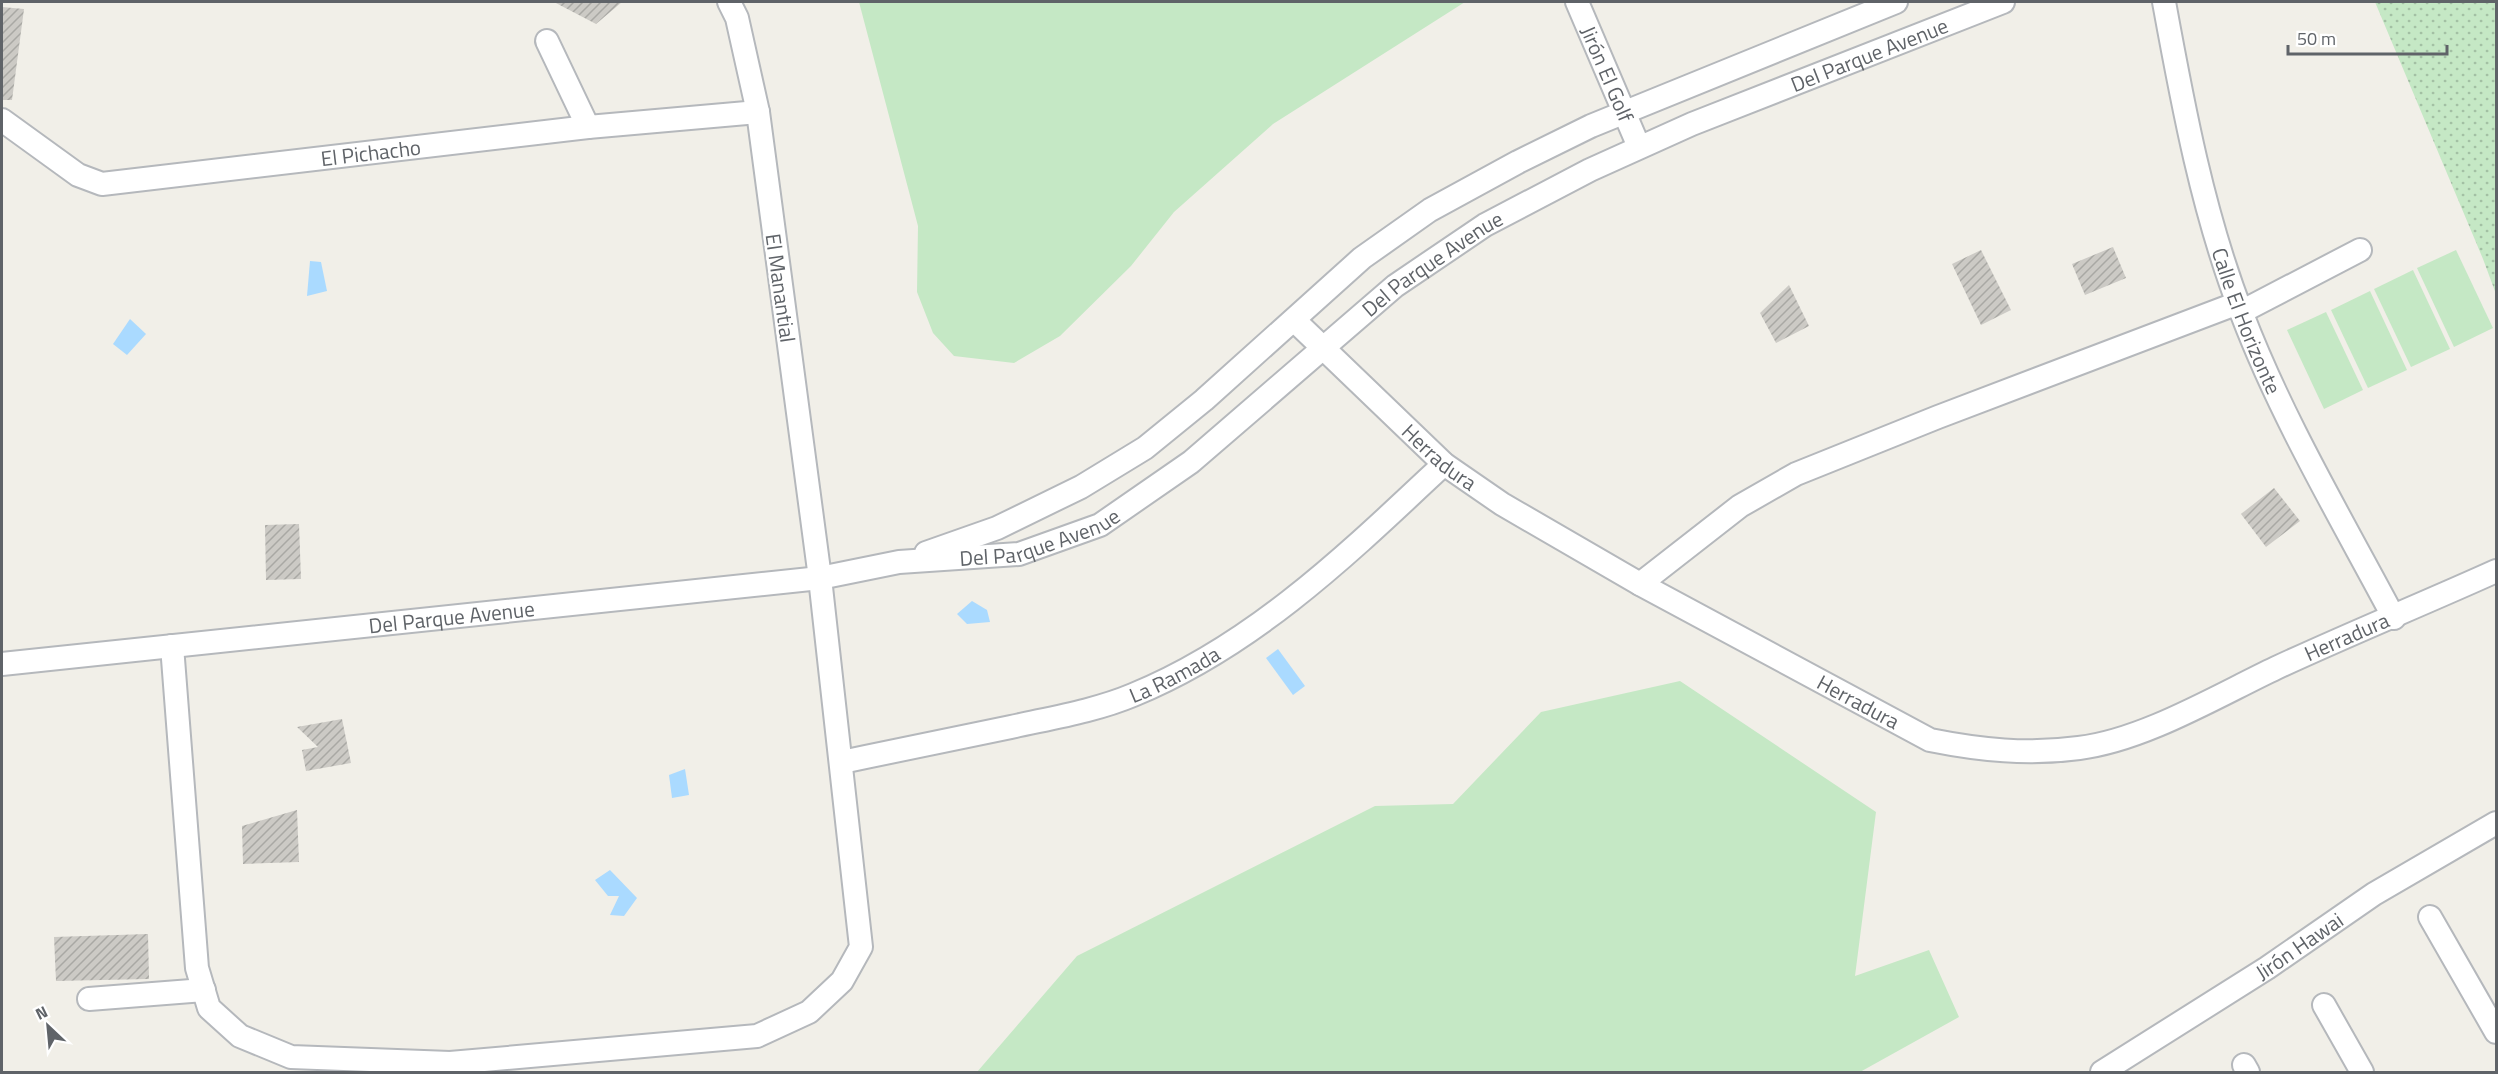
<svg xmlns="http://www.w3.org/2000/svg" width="2498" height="1074" viewBox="0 0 2498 1074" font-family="'Titillium Web',sans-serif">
<defs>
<pattern id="park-dots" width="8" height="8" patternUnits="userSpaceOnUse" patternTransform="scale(1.5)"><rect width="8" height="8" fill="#c5e8c5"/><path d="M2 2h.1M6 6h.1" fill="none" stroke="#a3c0a4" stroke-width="1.8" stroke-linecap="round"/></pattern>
<pattern id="building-hatch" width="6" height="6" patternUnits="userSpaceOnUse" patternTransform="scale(1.5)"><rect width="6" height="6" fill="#cccac5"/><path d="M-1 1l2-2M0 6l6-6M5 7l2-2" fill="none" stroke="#a9a8a4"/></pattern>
</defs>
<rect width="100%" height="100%" fill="#f1efe8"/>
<g fill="#c5e8c5">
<path d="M859,2H1465L1273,124L1174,212L1131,266L1060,336L1014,363L954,356L933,333L917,292L918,226Z"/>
<path d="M2456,250L2493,328L2454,347L2417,268Z"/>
<path d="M2413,270L2450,349L2411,367L2374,289Z"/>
<path d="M2370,291L2407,370L2368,388L2331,310Z"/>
<path d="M2326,312L2363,390L2324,409L2287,330Z"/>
<path d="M1680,681L1876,812L1855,976L1929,950L1959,1017L1860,1072H977L1077,956L1375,806L1453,804L1541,712Z"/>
</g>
<path fill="url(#park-dots)" d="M2375,2H2496V294L2483,259Z"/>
<g fill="#aadaff">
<path d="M310,261L321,262L327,291L307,296Z"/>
<path d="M130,319L146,334L127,355L113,344Z"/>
<path d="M972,601L987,610L990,622L967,624L957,614Z"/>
<path d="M1278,649L1305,686L1293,695L1266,658Z"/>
<path d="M685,769L689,795L672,798L669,775Z"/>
<path d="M610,870L637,898L624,916L610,915L619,896H608L595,880Z"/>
</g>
<g fill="url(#building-hatch)">
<path d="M554,2H622L596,24Z"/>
<path d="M2,7L24,9L12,100H2Z"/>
<path d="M2113,247L2126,278L2085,295L2072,264Z"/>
<path d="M1981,250L2011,310L1981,325L1952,264Z"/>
<path d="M1789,285L1809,326L1776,343L1760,313Z"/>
<path d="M2274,488L2300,521L2266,547L2241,514Z"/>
<path d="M299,524L301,579L266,580L265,525Z"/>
<path d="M342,719L351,763L306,771L302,750L318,747L297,727Z"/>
<path d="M297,810L299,862L243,864L242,826Z"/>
<path d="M148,934L149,979L56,981L54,937Z"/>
</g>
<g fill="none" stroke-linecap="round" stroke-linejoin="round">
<defs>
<g id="minor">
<path id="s1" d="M1577,2L1639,147"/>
<path id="s2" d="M2164,2C2183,106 2203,214 2242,314C2282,419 2341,518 2394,618"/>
<path d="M547,41L588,127"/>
<path id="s3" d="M2,120L78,175L102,184L588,127L758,112"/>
<path d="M2241,312L2360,250"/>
<path id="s4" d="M1294,320L1444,464L1502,504L1640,584L1930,740C1980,750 2028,755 2079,748C2144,740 2217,696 2276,668C2349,634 2423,604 2496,571"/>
<path d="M926,553L997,528L1081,487L1145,448L1204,400L1362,258L1430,210L1518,162L1591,126L1896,2"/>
<path d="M1640,584L1740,506L1796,474L1938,417L2238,303"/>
<path d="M172,646L197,968L209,1008L240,1036L291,1057L450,1063L757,1036L809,1012L842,981L861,947L820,578L758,112L737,18L729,2"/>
<path id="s5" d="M2,664L820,578L899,562L1019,554L1100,525L1191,462L1395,286L1485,225L1590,170L1692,124L2003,2"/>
<path id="s6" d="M842,762C898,750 954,739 1011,727C1051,718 1095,711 1133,695C1255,645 1350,552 1444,464"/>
<path d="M2430,917L2496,1032"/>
<path d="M89,999L204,990"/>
<path d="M2324,1005L2362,1072"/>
<path d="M2244,1065L2248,1072"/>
<path id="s7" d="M2102,1072L2267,968L2374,894L2496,823"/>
</g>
</defs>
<use href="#minor" stroke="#b5b8bc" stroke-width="26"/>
<use href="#minor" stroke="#fff" stroke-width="22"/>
</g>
<g text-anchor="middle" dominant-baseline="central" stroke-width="5" stroke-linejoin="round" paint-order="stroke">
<g font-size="21" fill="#5f6368" stroke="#fff">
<text stroke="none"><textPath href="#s5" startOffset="2019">Del Parque Avenue</textPath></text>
<text stroke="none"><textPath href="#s1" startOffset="78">Jirón El Golf</textPath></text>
<text stroke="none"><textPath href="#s3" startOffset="390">El Pichacho</textPath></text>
<text stroke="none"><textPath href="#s5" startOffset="1533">Del Parque Avenue</textPath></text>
<text transform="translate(781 288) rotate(82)">El Manantial</text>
<text stroke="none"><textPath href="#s2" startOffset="330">Calle El Horizonte</textPath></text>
<text stroke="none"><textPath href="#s4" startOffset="200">Herradura</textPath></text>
<text stroke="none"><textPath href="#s5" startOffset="1047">Del Parque Avenue</textPath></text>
<text stroke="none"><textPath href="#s5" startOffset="452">Del Parque Avenue</textPath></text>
<text stroke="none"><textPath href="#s4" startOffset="1208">Herradura</textPath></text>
<text stroke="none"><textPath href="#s6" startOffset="345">La Ramada</textPath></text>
<text stroke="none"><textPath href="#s4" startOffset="686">Herradura</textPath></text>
<text stroke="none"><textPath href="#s7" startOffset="234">Jirón Hawai</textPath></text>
</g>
</g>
<rect width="2498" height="1074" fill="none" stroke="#5f6368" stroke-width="6"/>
<g transform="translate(48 1026) rotate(334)" stroke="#ffffff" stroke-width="4.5" paint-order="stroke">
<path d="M0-4.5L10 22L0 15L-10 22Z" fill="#5f6368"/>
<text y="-9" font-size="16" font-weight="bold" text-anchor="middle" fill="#5f6368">N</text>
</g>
<path d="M2288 45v9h159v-9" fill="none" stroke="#5f6368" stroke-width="3"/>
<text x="2297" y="45" font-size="18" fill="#5f6368" stroke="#ffffff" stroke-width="4.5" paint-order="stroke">50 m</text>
</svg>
